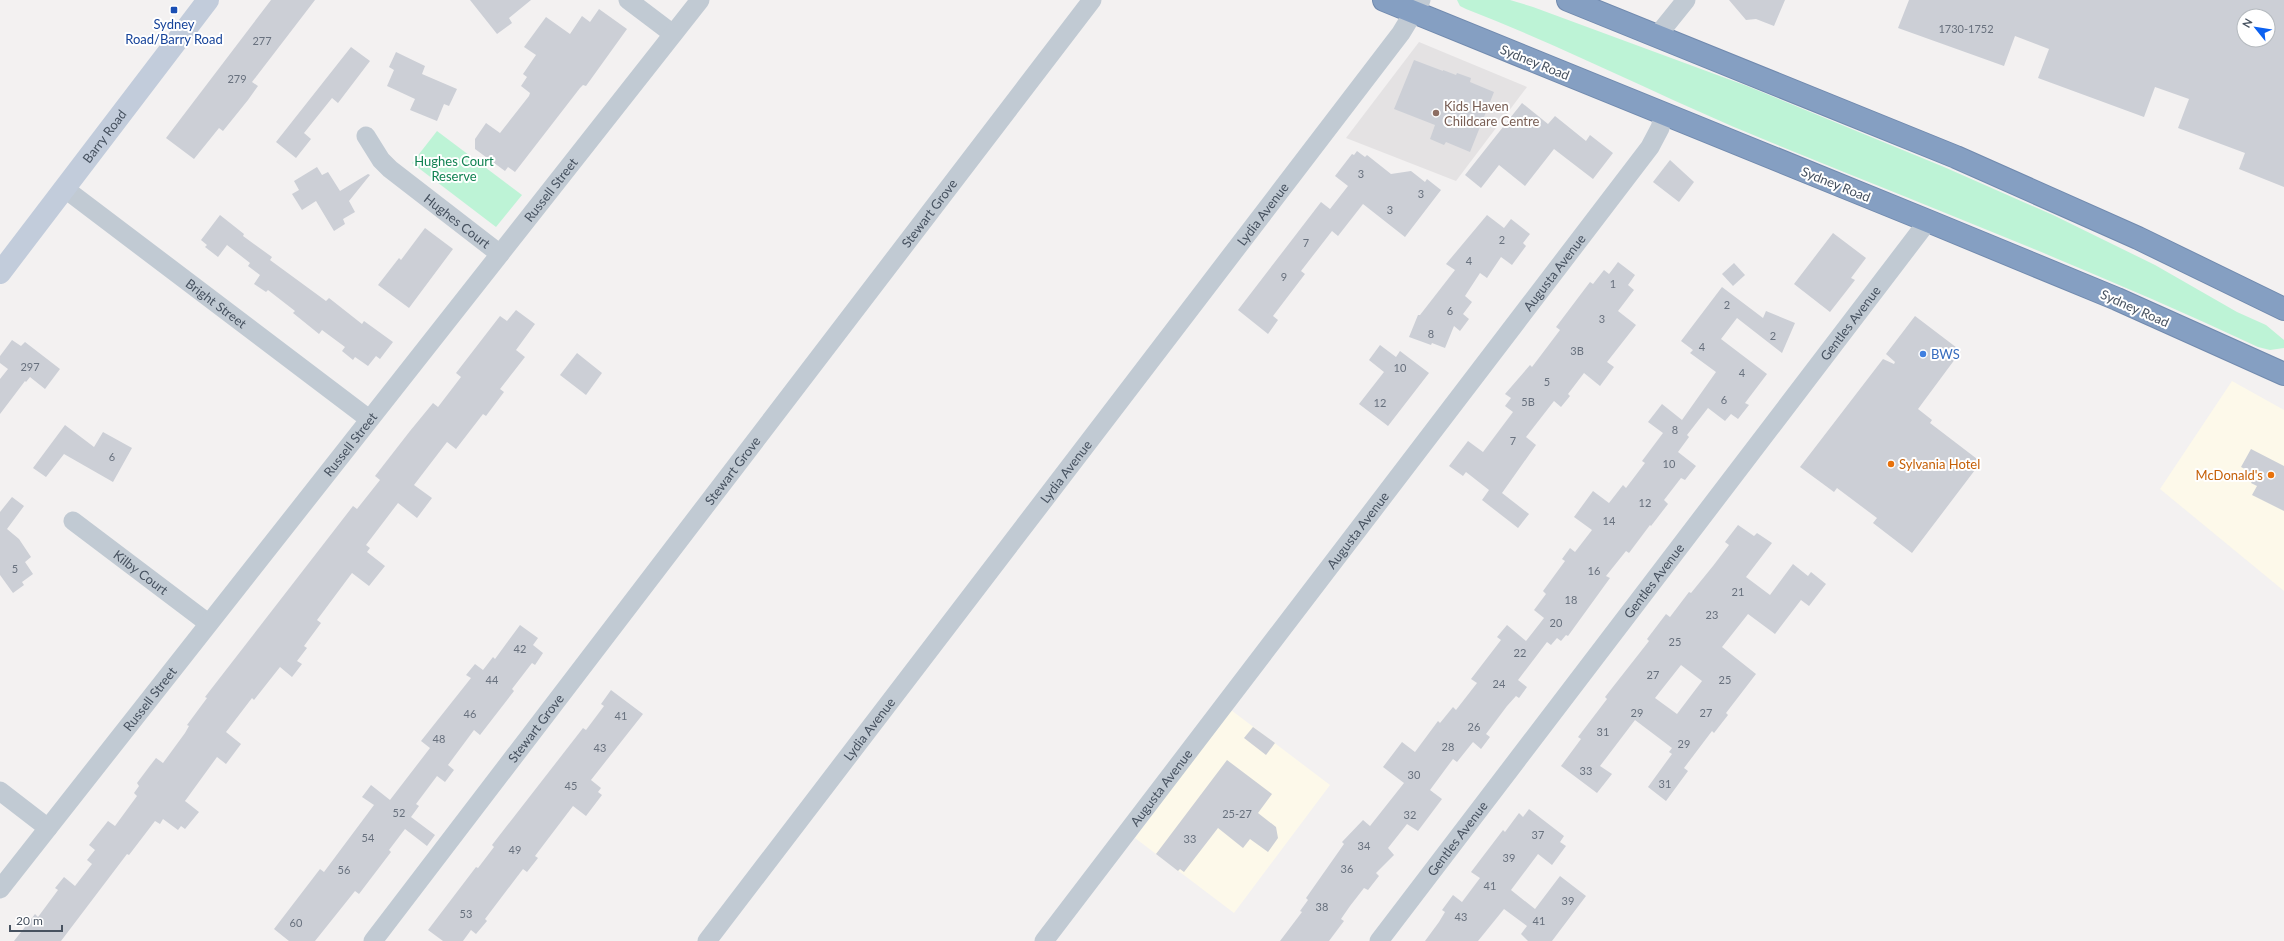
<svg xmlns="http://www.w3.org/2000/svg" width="2284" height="941" viewBox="0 0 2284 941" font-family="Lato,sans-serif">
<rect width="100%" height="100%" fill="#f3f1f1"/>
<g fill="#fdf9ea">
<path d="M2232,381L2284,410V591L2160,489Z"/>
<path d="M1231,710L1330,785L1234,913L1135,838Z"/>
</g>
<path fill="#e4e2e3" d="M1419,42L1527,87L1456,181L1346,138Z"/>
<g fill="#bdf3d6">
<path d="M1457,0H1510L1533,7L1747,86L1944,167L2053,215L2155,265L2237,312L2266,325L2284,340V348L2270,350L2258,347C2096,271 1929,207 1763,139C1663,98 1567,48 1466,9L1460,6Z"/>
<path d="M437,131L522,195L496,227L412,163Z"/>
</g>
<g fill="#cccfd6" fill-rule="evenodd">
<path d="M271,0H315L252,82L258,86L248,100L223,131L219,128L194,159L166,138Z"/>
<path d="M470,0H531L509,18L512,23L497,34Z"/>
<path d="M1729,0H1785L1774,26L1756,19L1746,20Z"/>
<path d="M1909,0H2284V187L2239,169L2245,153L2178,128L2189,99L2155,87L2144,117L2038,78L2049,49L2015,36L2004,66L1898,28ZM2244,16H2268V40H2244Z"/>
<path d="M599,9L627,29L586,86L583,85L580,88L515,172L508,167L505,171L475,149V139L486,123L500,133L529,96L530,93L521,86L527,77L523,74L536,55L524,47L546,17L570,34L582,16L590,22Z"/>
<path d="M351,47L370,61L338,103L332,98L304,133L311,139L296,158L276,142Z"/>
<path d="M396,52L425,66L422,74L457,89L449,106L444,104L437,121L410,110L415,99L387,86L394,70L389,67Z"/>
<path d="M1414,60L1443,71V70L1456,75L1457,73L1471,78L1470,82L1494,92L1470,152L1446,142L1444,145L1430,139L1435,125L1394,109Z"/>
<path d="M1522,103L1548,124L1555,116L1586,141L1590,135L1613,153L1593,179L1554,149L1525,186L1499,165L1481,188L1465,175Z"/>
<path d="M1357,151L1365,157L1367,155L1391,174L1411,171L1425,182L1427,179L1441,190L1405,237L1363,204L1338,236L1332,231L1301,271L1305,274L1273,316L1278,320L1268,334L1238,310L1321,202L1330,209L1348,186L1335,176L1352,154L1354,155Z"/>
<path d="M1670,160L1694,182L1679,202L1653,182Z"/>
<path d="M317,167L322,175L328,172L340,191L368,174L370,175L349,201L355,212L343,219L345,224L334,231L316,201L302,210L292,194L299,190L294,181Z"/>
<path d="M220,215L244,234L243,236L272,257L270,260L326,301L329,298L362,324L364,321L393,342L380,359L376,356L368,366L355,357L353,360L342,351L345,347L322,330L319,334L293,313L295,311L268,290L266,292L254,284L260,275L248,266L250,263L227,245L218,257L205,247L207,245L201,240Z"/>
<path d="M1487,215L1504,228L1511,219L1530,234L1523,243L1526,246L1512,265L1501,257L1487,278L1480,273L1465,296L1472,302L1463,314L1469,319L1460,331L1454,326L1445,348L1432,343L1431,345L1409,337L1418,315H1420L1455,270L1446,264Z"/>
<path d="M425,228L453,249L409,308L378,285L399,258L401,260Z"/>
<path d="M1833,233L1866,258L1851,278L1855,280L1830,312L1794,284Z"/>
<path d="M1618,262L1635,275L1628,285L1634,290L1618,311L1636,325L1607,362L1614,367L1600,386L1584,373L1568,394L1570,396L1561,407L1554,401L1526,437L1536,445L1502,493L1529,514L1518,528L1482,500L1489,490L1466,472L1463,476L1449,466L1468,441L1483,452L1513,412L1505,406L1511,398L1505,394L1530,365L1532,367L1560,330L1556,327L1590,282L1593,284L1604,270L1609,274Z"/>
<path d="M1734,263L1745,275L1733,286L1722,274Z"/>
<path d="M1722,287L1763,318L1766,311L1795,323L1782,353L1737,318L1721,339L1767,374L1745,403L1749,405L1738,419L1731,414L1725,421L1708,408L1687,435L1689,437L1678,452L1696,466L1685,480L1681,478L1664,500L1668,504L1651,526L1650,525L1629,553L1626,551L1606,576L1610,578L1568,636L1566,635L1561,641L1557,638L1551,645L1547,642L1518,680L1527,687L1519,698L1516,696L1507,706L1486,734L1490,737L1481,749L1473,742L1457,762L1453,759L1447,767L1430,790L1442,799L1418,831L1407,824L1388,848L1394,855L1376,873L1379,876L1368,890L1364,888L1350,906L1341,919L1344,921L1329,941H1280L1302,912L1300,911L1308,900L1306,898L1344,844L1342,842L1363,820L1370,826L1404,783L1383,767L1402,742L1415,752L1438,721L1440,723L1453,707L1456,710L1477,683L1471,679L1501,640L1497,637L1507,625L1526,641L1544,618L1534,610L1546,594L1543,591L1565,561L1562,559L1570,548L1575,552L1592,530L1574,517L1593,491L1609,503L1623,485L1626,488L1645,463L1642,461L1663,433L1648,422L1662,404L1682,420L1716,372L1690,353L1693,350L1681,341Z"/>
<path d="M516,310L535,324L516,350L525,357L500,389L504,392L486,416L483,414L456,449L447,442L414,485L432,498L417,518L398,503L366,545L370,548L367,552L385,566L369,586L352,573L317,620L321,623L304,646L307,648L297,661L302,664L292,677L280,667L254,700L252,698L226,732L241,744L226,764L217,757L185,801L199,812L185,829L181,826L178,830L163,819L160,824L155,821L129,855L127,854L61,941H14L35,914L38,917L58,890L55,888L64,877L75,886L92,864L87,860L95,850L89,845L108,821L115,826L137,796L134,793L139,786L137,783L149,767L156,758L163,763L185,733L189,726L187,725L207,698L205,697L353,506L357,509L380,480L375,476L410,431L433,403L438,407L461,377L456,373L500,316L507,321Z"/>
<path d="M1915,316L1961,351L1918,409L1932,420L1930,423L1981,462L1912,553L1873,523L1877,518L1837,488L1834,492L1800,467L1883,359L1894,364L1895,362L1886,354Z"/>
<path d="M12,340L21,346L25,342L60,369L45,389L30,377L26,382L25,381L0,414V379L8,369L0,363V356Z"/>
<path d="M1380,345L1396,357L1400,351L1429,373L1388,426L1359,404L1384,372L1369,360Z"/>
<path d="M577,353L602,373L586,395L560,375Z"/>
<path d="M65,425L94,447L103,432L132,448L113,482L64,454L46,477L33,468Z"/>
<path d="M2251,449L2284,466V511L2252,495L2257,486L2251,483L2253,479L2245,475L2247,470L2241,467Z"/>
<path d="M12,497L24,506L7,529L19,539L31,557L25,562L33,574L22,582L24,585L13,593L0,575V512Z"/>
<path d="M1738,525L1754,536L1757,533L1772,543L1746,577L1770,595L1793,564L1808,576L1811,572L1826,584L1809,606L1801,600L1775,634L1748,614L1722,647L1756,674L1726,713L1728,715L1714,733L1712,731L1684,768L1688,771L1666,801L1648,787L1672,754L1669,752L1672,748L1635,720L1600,766L1612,774L1597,793L1561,766L1581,739L1578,737L1607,699L1605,697L1649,641L1647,639L1666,614L1670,617L1689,592L1691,593L1713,566L1729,545L1725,542ZM1681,665L1702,681L1677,714L1655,698Z"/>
<path d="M520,625L538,638L533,645L543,653L535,665L532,663L512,689L514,691L480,735L474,730L448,765L454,770L445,782L437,776L416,804L419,806L411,817L435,835L427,846L405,829L389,850L391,852L359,894L355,891L315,941H289L274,929L320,869L324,872L374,805L362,797L371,785L390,800L430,748L421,741L471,678L466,675L475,664L483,670L493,657L495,659Z"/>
<path d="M611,690L643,714L591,780L601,788L598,792L602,795L586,816L573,806L535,856L538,858L527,872L523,869L485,919L487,921L476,934L471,930L463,941H443L428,930L476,867L478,868L494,847L492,845L583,728L586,730L604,706L601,704Z"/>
<path d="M1253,727L1275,743L1266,755L1244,738Z"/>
<path d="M1227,760L1272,794L1258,813L1276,827L1278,838L1268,852L1250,839L1243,848L1218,828L1184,872L1180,869L1178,871L1156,854Z"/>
<path d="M1529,809L1564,836L1560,842L1566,846L1552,865L1538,854L1511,890L1535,909L1560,876L1586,896L1552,941H1528L1521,934L1527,926L1504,909L1478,941H1425L1439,922L1445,912L1442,910L1453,895L1462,902L1480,878L1471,872L1503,830L1505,832L1519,813L1523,817Z"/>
</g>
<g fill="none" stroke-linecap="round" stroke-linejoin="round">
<defs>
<g id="highway">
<path d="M1384,0L1928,221L2117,299L2284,374"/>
<path d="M1568,0L1956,157L2138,238L2284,309"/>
</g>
</defs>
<use href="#highway" stroke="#718aae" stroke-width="24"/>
<g stroke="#c1cad3" stroke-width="19">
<path d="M628,0L673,34"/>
<path d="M1657,36L1686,0"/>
<path id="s1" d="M366,136L381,160L390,169L500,254"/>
<path id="s2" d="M64,188L369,419"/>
<path id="s3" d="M73,521L208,623"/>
<path d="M0,791L48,828"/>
<path id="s4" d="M0,889L700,0"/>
<path id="s5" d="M373,941L1092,0"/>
<path id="s6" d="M707,941L1401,33L1421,0"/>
<path id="s7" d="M1044,941L1650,147L1660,128L1664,114"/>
<path id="s8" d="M1379,941L1928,221"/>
</g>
<path stroke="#c2ccdb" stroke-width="22" id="s9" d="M0,273L208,0"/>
<use href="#highway" stroke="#859fc2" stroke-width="22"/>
</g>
<rect fill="#1a4fb4" stroke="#fff" stroke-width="1.5" x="170" y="6" width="8" height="8" rx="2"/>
<circle fill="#8d6e63" stroke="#fff" stroke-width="1.5" cx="1436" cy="113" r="4"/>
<circle fill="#3f7fe0" stroke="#fff" stroke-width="1.5" cx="1923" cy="354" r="4"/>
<g fill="#e8710a" stroke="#fff" stroke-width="1.5">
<circle cx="1891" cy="464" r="4"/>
<circle cx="2271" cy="475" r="4"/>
</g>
<g text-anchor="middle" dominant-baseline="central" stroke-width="4" stroke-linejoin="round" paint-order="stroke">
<g font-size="11" fill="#68717e">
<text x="1966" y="28">1730-1752</text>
<text x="262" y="40">277</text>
<text x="237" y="78">279</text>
<text x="1361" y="173">3</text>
<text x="1421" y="193">3</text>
<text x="1390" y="209">3</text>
<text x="1502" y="239">2</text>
<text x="1306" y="242">7</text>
<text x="1469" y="260">4</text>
<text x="1284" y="276">9</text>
<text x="1613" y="283">1</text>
<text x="1727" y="304">2</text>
<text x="1450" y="310">6</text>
<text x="1602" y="318">3</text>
<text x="1431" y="333">8</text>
<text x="1773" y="335">2</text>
<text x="1702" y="346">4</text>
<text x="1577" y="350">3B</text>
<text x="30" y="366">297</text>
<text x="1400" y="367">10</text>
<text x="1742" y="372">4</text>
<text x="1547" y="381">5</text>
<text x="1724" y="399">6</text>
<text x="1528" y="401">5B</text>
<text x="1380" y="402">12</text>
<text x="1675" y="429">8</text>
<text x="1513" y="440">7</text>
<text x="112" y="456">6</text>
<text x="1669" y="463">10</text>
<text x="1645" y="502">12</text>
<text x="1609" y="520">14</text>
<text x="15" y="568">5</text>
<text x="1594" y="570">16</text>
<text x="1738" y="591">21</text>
<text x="1571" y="599">18</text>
<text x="1712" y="614">23</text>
<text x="1556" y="622">20</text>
<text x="1675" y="641">25</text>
<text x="520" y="648">42</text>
<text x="1520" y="652">22</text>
<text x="1653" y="674">27</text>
<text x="492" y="679">44</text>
<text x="1725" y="679">25</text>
<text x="1499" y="683">24</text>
<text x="1637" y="712">29</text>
<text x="1706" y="712">27</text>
<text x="470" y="713">46</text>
<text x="621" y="715">41</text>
<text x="1474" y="726">26</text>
<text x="1603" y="731">31</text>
<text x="439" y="738">48</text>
<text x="1684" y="743">29</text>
<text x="1448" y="746">28</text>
<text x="600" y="747">43</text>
<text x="1586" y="770">33</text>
<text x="1414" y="774">30</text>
<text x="1665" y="783">31</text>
<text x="571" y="785">45</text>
<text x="399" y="812">52</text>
<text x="1237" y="813">25-27</text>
<text x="1410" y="814">32</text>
<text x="1538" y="834">37</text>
<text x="368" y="837">54</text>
<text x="1190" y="838">33</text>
<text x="1364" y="845">34</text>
<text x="515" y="849">49</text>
<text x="1509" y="857">39</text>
<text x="1347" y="868">36</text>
<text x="344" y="869">56</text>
<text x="1490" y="885">41</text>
<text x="1568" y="900">39</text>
<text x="1322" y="906">38</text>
<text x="466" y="913">53</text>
<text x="1461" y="916">43</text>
<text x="1539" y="920">41</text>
<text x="296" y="922">60</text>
</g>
<g font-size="13" fill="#164399" stroke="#fff">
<text x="174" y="24">Sydney<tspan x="174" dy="15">Road/Barry Road</tspan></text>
</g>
<g font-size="13" fill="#475260" stroke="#fff">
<text transform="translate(1535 62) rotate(22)">Sydney Road</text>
<text stroke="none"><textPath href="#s9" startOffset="172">Barry Road</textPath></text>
<text transform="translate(1836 184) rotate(22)">Sydney Road</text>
<text stroke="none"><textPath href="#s4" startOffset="890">Russell Street</textPath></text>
<text stroke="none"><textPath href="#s5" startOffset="916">Stewart Grove</textPath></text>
<text stroke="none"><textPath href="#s6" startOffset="915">Lydia Avenue</textPath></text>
<text stroke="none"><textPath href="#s1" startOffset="126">Hughes Court</textPath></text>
<text stroke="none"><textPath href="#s7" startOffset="841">Augusta Avenue</textPath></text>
<text stroke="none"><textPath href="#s2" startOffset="191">Bright Street</textPath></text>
<text transform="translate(2135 308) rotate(24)">Sydney Road</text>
<text stroke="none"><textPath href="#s8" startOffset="777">Gentles Avenue</textPath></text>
<text stroke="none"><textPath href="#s4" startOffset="566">Russell Street</textPath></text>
<text stroke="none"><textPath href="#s5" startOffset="592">Stewart Grove</textPath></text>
<text stroke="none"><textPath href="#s6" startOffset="591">Lydia Avenue</textPath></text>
<text stroke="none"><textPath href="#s7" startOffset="517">Augusta Avenue</textPath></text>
<text stroke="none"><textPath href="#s3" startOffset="85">Kilby Court</textPath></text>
<text stroke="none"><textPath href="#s8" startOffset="453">Gentles Avenue</textPath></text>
<text stroke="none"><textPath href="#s4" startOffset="242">Russell Street</textPath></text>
<text stroke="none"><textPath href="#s5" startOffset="268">Stewart Grove</textPath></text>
<text stroke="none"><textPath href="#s6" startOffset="267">Lydia Avenue</textPath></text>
<text stroke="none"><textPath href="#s7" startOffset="193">Augusta Avenue</textPath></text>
<text stroke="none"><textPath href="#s8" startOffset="129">Gentles Avenue</textPath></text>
</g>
<g font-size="13" fill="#785e54" stroke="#fff" text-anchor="start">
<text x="1444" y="106">Kids Haven<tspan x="1444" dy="15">Childcare Centre</tspan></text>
</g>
<g font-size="13" fill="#118252" stroke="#fff">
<text x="454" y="161">Hughes Court<tspan x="454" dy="15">Reserve</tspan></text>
</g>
<g font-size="13" fill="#366cbe" stroke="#fff" text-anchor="start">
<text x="1931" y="354">BWS</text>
</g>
<g font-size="13" fill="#c56008" stroke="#fff" text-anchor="start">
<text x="1899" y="464">Sylvania Hotel</text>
<text x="2263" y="475" text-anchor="end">McDonald's</text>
</g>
</g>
<g transform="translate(2256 28) rotate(300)"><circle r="19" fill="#ffffff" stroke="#b5babf"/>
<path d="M0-3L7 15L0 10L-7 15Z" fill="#0c61f1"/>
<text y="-6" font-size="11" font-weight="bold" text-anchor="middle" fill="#475260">N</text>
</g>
<path d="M10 925v6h52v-6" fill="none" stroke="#475260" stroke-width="2"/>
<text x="16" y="925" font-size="12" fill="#475260" stroke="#ffffff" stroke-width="3" paint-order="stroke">20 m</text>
</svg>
